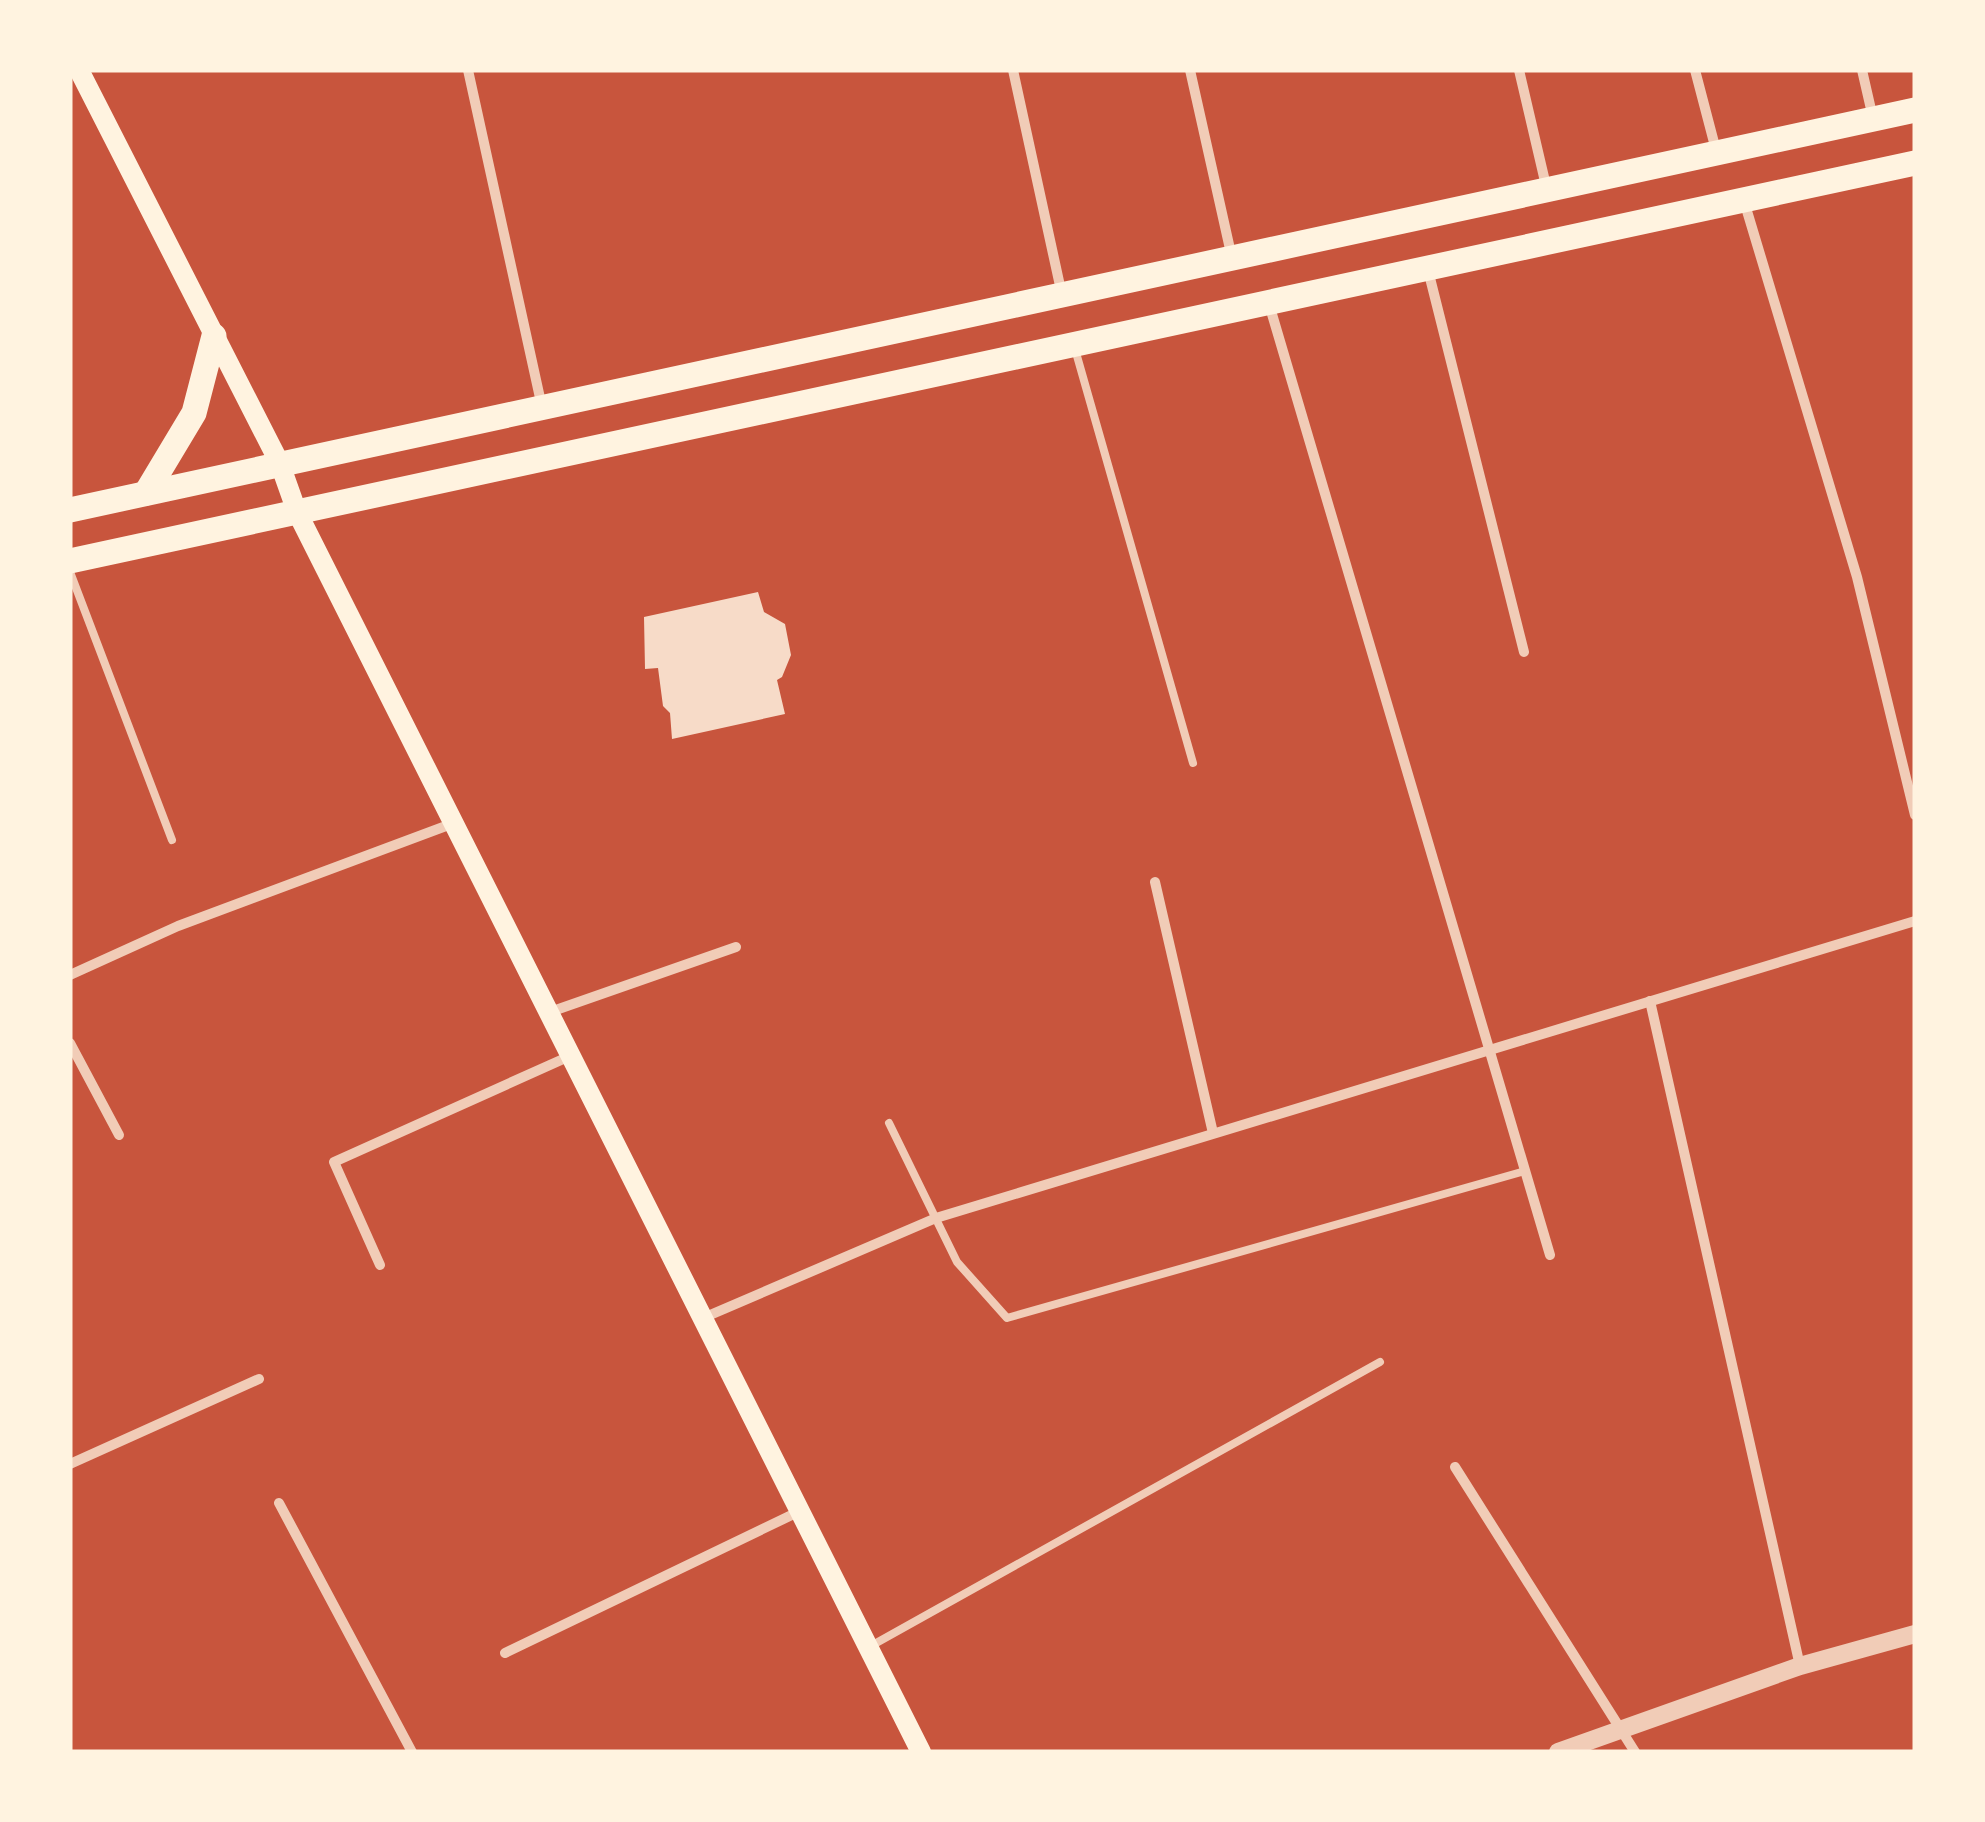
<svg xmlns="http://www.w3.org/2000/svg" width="1985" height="1822" viewBox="0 0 1985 1822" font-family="Roboto,sans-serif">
<rect width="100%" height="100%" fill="#c8553d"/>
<path fill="#f7dbc8" d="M758,592L764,612L785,624L791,655L782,677L777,680L785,714L672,739L670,713L663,706L658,668L645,669L644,617Z"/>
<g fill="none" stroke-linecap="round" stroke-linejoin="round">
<g stroke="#f1ccb7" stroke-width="8">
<path d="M1075,349L1193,763"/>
<path d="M70,572L172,840"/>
<path d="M889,1123L957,1262L1007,1318L1525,1171"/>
<path d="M869,1647L1380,1362"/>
</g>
<g stroke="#f1ccb7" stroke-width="10">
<path d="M468,70L542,407"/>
<path d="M1013,70L1062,295"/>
<path d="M1190,70L1232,258"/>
<path d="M1519,70L1547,190"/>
<path d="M1695,70L1717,154"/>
<path d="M1862,70L1873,118"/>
<path d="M1744,201L1857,577L1915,815"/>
<path d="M1428,270L1524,652"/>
<path d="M1269,304L1550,1255"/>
<path d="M1155,882L1213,1133"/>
<path d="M70,975L178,926L454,823"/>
<path d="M1650,1001L1800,1666"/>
<path d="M550,1012L736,947"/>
<path d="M70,1043L119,1135"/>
<path d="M380,1265L334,1162L570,1056"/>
<path d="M703,1318L936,1218L1915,921"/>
<path d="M70,1464L259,1379"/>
<path d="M1455,1467L1635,1752"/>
<path d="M279,1503L412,1752"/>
<path d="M505,1653L800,1511"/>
</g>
<path stroke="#f1ccb7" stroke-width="18" d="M1558,1752L1800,1666L1915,1634"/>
<path stroke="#fff3e0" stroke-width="20" d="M79,70L280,464L297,512L921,1752"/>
<g stroke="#fff3e0" stroke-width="25">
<path d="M146,493L194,413L214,336"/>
<path d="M70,510L1915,110"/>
<path d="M70,561L1915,163"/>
</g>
</g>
<rect width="1985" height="1822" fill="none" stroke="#fff3e0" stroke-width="145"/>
</svg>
